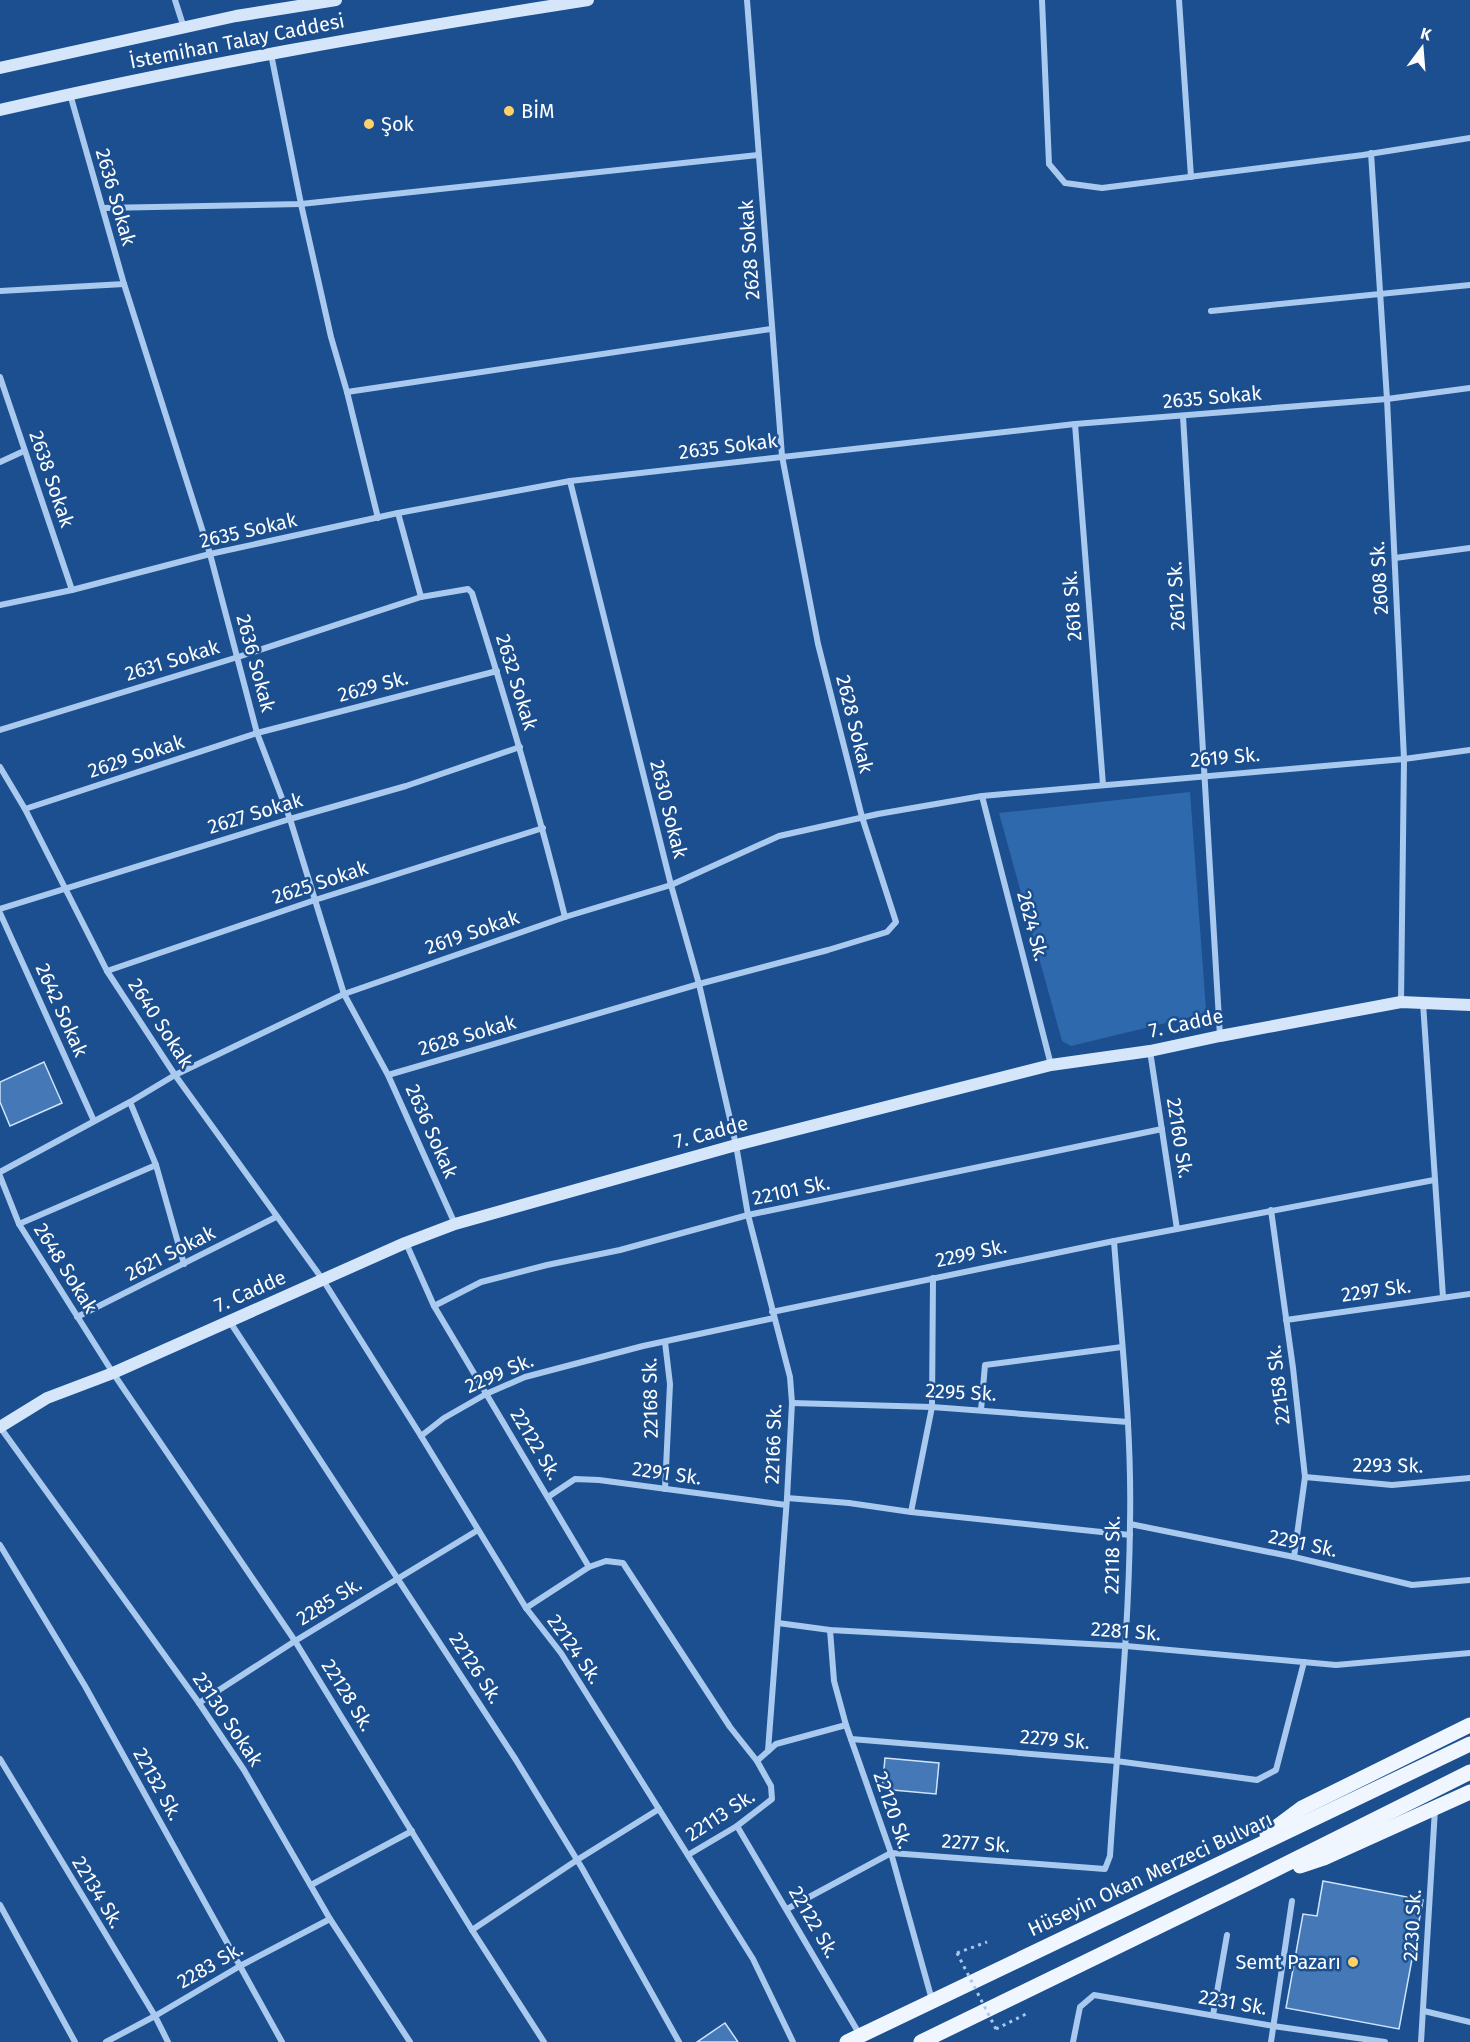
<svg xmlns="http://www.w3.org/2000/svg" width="1470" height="2042" viewBox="0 0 1470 2042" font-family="'Fira Sans',sans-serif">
<rect width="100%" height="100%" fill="#1b4f8f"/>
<path fill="#2e69ad" d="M1190,792L1206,1010L1199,1015L1071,1046L1062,1041L999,813Z"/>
<g fill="#4478b7" stroke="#cfe3fa" stroke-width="1.5">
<path d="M44,1062L62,1103L10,1126L0,1102V1082Z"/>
<path d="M885,1758L939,1763L936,1794L882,1789Z"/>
<path d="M1323,1881L1423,1900L1399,2029L1286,2008L1303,1914L1317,1916Z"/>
<path d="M725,2023L738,2042H697Z"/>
</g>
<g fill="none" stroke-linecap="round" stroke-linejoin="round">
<g stroke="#a9c9ee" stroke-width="3" stroke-dasharray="3 4.5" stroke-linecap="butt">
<path d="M957,1953L987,1942"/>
<path d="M996,2029L1028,2013"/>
</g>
<g stroke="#a9c9ee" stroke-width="6">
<path d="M175,0L184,28"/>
<path d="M1042,0L1049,164L1065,183L1102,188L1363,155L1470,138"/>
<path d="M1179,0L1191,177"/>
<path d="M271,54L301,204L331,337L347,392L378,518"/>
<path d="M70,94L124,284L210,554L257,733L290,819L344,994L388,1075L455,1224"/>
<path d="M1371,153L1387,399L1404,759L1401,1002"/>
<path d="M103,208L301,204L758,155"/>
<path d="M0,291L124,284"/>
<path d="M1211,311L1470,285"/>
<path d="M0,377L72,590"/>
<path d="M347,392L771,329"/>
<path d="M1183,416L1220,1036"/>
<path d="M1075,424L1103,785"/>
<path d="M0,462L24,451"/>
<path d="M570,481L671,885L699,984L736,1145L748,1215L790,1377L792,1403L787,1498L768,1751"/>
<path d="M398,513L421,597"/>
<path d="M1395,558L1470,548"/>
<path d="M0,605L72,590L210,554L398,513L570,481L1075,424L1387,399L1470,388"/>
<path d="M0,730L238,657L421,597L468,589L472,593C506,700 538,808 565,917"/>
<path d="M0,767L25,809L107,971L175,1075L323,1280L421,1436L526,1608L561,1653L753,1959L793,2042"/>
<path d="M982,796L1051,1065"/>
<path d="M25,809L257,733L497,671"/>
<path d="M0,909L290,819L406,786L520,747"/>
<path d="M0,913L94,1121"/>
<path d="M107,971L315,900L543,828"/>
<path d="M1423,1003L1443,1297"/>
<path d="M1150,1051L1177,1229"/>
<path d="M388,1075L699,984L828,950L887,932L896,922L862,817L818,644L782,456L747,0"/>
<path d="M130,1102L156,1165L184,1264"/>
<path d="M0,1172L130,1102L175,1075L344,994L565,917L671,885L779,836L878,814L982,796L1404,759L1470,750"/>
<path d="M0,1176L19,1224L113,1373L295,1641L472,1930L544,2042"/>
<path d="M1271,1210L1293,1368L1305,1477L1294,1557"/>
<path d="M19,1224L156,1165"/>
<path d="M406,1243L434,1306L589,1567"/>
<path d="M434,1306L481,1282L547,1265L620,1250L748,1215L1162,1129"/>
<path d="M772,1312L1114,1241L1434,1180"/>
<path d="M77,1317L276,1217"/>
<path d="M1286,1320L1470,1294"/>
<path d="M230,1322L516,1760L582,1868L679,2042"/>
<path d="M665,1342L670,1384L665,1489"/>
<path d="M792,1403L932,1407L1128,1422"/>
<path d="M981,1410L985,1365L1122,1347"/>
<path d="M0,1427L199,1703L244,1770L330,1919L410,2042"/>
<path d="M421,1436L444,1418L486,1394L525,1377L643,1346L774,1318"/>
<path d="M1305,1477L1392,1485L1470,1478"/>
<path d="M548,1497L575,1479L599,1480L786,1505"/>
<path d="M787,1498L849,1503L911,1512L1130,1535"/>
<path d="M911,1512L932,1407L933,1278"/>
<path d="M1130,1524L1294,1557L1412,1585L1470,1580"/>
<path d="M0,1545L85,1686L282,2042"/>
<path d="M526,1608L589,1567L606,1561L623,1563L730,1727L757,1761"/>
<path d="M778,1623L830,1630L1126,1646L1336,1665L1470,1653"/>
<path d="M830,1630L834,1681L846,1725L891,1853L932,2000"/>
<path d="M199,1703L295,1641L478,1530"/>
<path d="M851,1739L1116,1761L1257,1780L1276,1770L1304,1662"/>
<path d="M0,1759L155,2016L168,2042"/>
<path d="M737,1826L860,2035"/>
<path d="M688,1855L737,1826L772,1799L771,1786L757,1761L776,1744L846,1725"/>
<path d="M311,1885L412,1831"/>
<path d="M0,1905L75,2042"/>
<path d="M787,1909L891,1853L1105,1869L1110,1856C1117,1745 1129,1634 1130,1523C1132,1429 1121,1335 1114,1241"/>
<path d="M472,1930L577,1860L659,1809"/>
<path d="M1424,2011L1470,2022"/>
<path d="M1213,2015L1227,1935"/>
<path d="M106,2042L155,2016L240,1966L330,1919"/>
<path d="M1073,2042L1080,2007L1094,1995L1273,2026L1385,2042"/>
<path d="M1271,2042L1292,1901"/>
<path d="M1421,2042L1435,1809"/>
</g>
<g stroke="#d6e6fa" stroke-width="12">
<path d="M0,68L236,16L336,0"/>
<path d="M0,110C194,65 391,31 588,0"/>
<path d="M0,1427L47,1398L113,1373L405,1243L455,1224L736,1145L1051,1065L1150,1051L1220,1036L1401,1002L1470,1005"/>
</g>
<g stroke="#f0f6ff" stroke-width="15">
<path d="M1267,1834L1302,1808L1470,1725"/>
<path d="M1300,1866L1324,1858L1470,1792"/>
<path d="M847,2042L1470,1744"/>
<path d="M921,2042L1246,1884L1470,1772"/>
</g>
<path stroke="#a9c9ee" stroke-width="3" stroke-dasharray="3 4.5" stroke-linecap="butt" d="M957,1953L996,2029"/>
</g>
<g fill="#ffd166" stroke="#1b4f8f" stroke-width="2">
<circle cx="509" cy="111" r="6"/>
<circle cx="369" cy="124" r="6"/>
<circle cx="1353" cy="1962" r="6"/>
</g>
<g text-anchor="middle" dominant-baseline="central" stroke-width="5" stroke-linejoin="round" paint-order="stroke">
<g font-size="20" fill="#fff" stroke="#1b4f8f">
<text transform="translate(237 41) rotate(-11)">İstemihan Talay Caddesi</text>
<text transform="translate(116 197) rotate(74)">2636 Sokak</text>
<text transform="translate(749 250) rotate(-94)">2628 Sokak</text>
<text transform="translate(1212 397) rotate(-5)">2635 Sokak</text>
<text transform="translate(728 446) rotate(-7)">2635 Sokak</text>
<text transform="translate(52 479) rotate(71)">2638 Sokak</text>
<text transform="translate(248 530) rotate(-13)">2635 Sokak</text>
<text transform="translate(1379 578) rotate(-93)">2608 Sk.</text>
<text transform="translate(1176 596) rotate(-93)">2612 Sk.</text>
<text transform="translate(1072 606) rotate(-94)">2618 Sk.</text>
<text transform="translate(172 660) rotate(-17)">2631 Sokak</text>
<text transform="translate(256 663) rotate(75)">2636 Sokak</text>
<text transform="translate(517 682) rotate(73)">2632 Sokak</text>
<text transform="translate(373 686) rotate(-15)">2629 Sk.</text>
<text transform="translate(855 724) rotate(76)">2628 Sokak</text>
<text transform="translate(136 756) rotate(-18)">2629 Sokak</text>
<text transform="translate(1225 757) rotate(-5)">2619 Sk.</text>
<text transform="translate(669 809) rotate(76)">2630 Sokak</text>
<text transform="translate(255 813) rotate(-17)">2627 Sokak</text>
<text transform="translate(320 882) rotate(-18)">2625 Sokak</text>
<text transform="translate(1033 926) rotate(75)">2624 Sk.</text>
<text transform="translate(472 932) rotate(-19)">2619 Sokak</text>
<text transform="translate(62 1010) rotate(66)">2642 Sokak</text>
<text transform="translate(161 1023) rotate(57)">2640 Sokak</text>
<text transform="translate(1186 1023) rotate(-12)">7. Cadde</text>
<text transform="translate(467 1035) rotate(-16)">2628 Sokak</text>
<text transform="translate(432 1131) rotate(66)">2636 Sokak</text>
<text transform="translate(711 1132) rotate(-15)">7. Cadde</text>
<text transform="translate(1180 1138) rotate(81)">22160 Sk.</text>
<text transform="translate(791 1190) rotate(-12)">22101 Sk.</text>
<text transform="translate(170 1253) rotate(-27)">2621 Sokak</text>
<text transform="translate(971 1253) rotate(-12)">2299 Sk.</text>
<text transform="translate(66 1268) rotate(58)">2648 Sokak</text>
<text transform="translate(1376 1290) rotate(-8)">2297 Sk.</text>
<text transform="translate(250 1291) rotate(-24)">7. Cadde</text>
<text transform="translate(499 1373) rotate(-23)">2299 Sk.</text>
<text transform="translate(1278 1385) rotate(-97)">22158 Sk.</text>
<text transform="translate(961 1392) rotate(3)">2295 Sk.</text>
<text transform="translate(650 1398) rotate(-91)">22168 Sk.</text>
<text transform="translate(536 1444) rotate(59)">22122 Sk.</text>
<text transform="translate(773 1444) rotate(-88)">22166 Sk.</text>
<text transform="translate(1388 1465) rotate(1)">2293 Sk.</text>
<text transform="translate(667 1473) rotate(8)">2291 Sk.</text>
<text transform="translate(1303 1543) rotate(12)">2291 Sk.</text>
<text transform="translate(1112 1555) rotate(-89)">22118 Sk.</text>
<text transform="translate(329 1601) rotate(-32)">2285 Sk.</text>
<text transform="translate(1126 1631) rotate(4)">2281 Sk.</text>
<text transform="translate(575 1649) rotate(55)">22124 Sk.</text>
<text transform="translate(476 1668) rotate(57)">22126 Sk.</text>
<text transform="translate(348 1695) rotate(58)">22128 Sk.</text>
<text transform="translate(228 1719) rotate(56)">23130 Sokak</text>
<text transform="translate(1055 1739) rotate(5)">2279 Sk.</text>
<text transform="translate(158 1784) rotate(61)">22132 Sk.</text>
<text transform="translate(893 1810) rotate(71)">22120 Sk.</text>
<text transform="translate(720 1815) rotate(-33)">22113 Sk.</text>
<text transform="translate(976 1843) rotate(4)">2277 Sk.</text>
<text transform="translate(1150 1874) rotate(-25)">Hüseyin Okan Merzeci Bulvarı</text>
<text transform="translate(98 1892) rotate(59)">22134 Sk.</text>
<text transform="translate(814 1922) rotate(60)">22122 Sk.</text>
<text transform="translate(1412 1925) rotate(-87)">2230 Sk.</text>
<text transform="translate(210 1965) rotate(-30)">2283 Sk.</text>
<text transform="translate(1233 2002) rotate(10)">2231 Sk.</text>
</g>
<g font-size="20" fill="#fff" stroke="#1b4f8f" text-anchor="start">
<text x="521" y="111">BİM</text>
<text x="381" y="124">Şok</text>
<text x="1341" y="1962" text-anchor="end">Semt Pazarı</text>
</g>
</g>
<g transform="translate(1422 48) rotate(16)" stroke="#1b4f8f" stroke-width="4.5" paint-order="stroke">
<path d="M0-4.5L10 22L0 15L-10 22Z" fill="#ffffff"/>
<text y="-9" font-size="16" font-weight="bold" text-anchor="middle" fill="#ffffff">K</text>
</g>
</svg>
